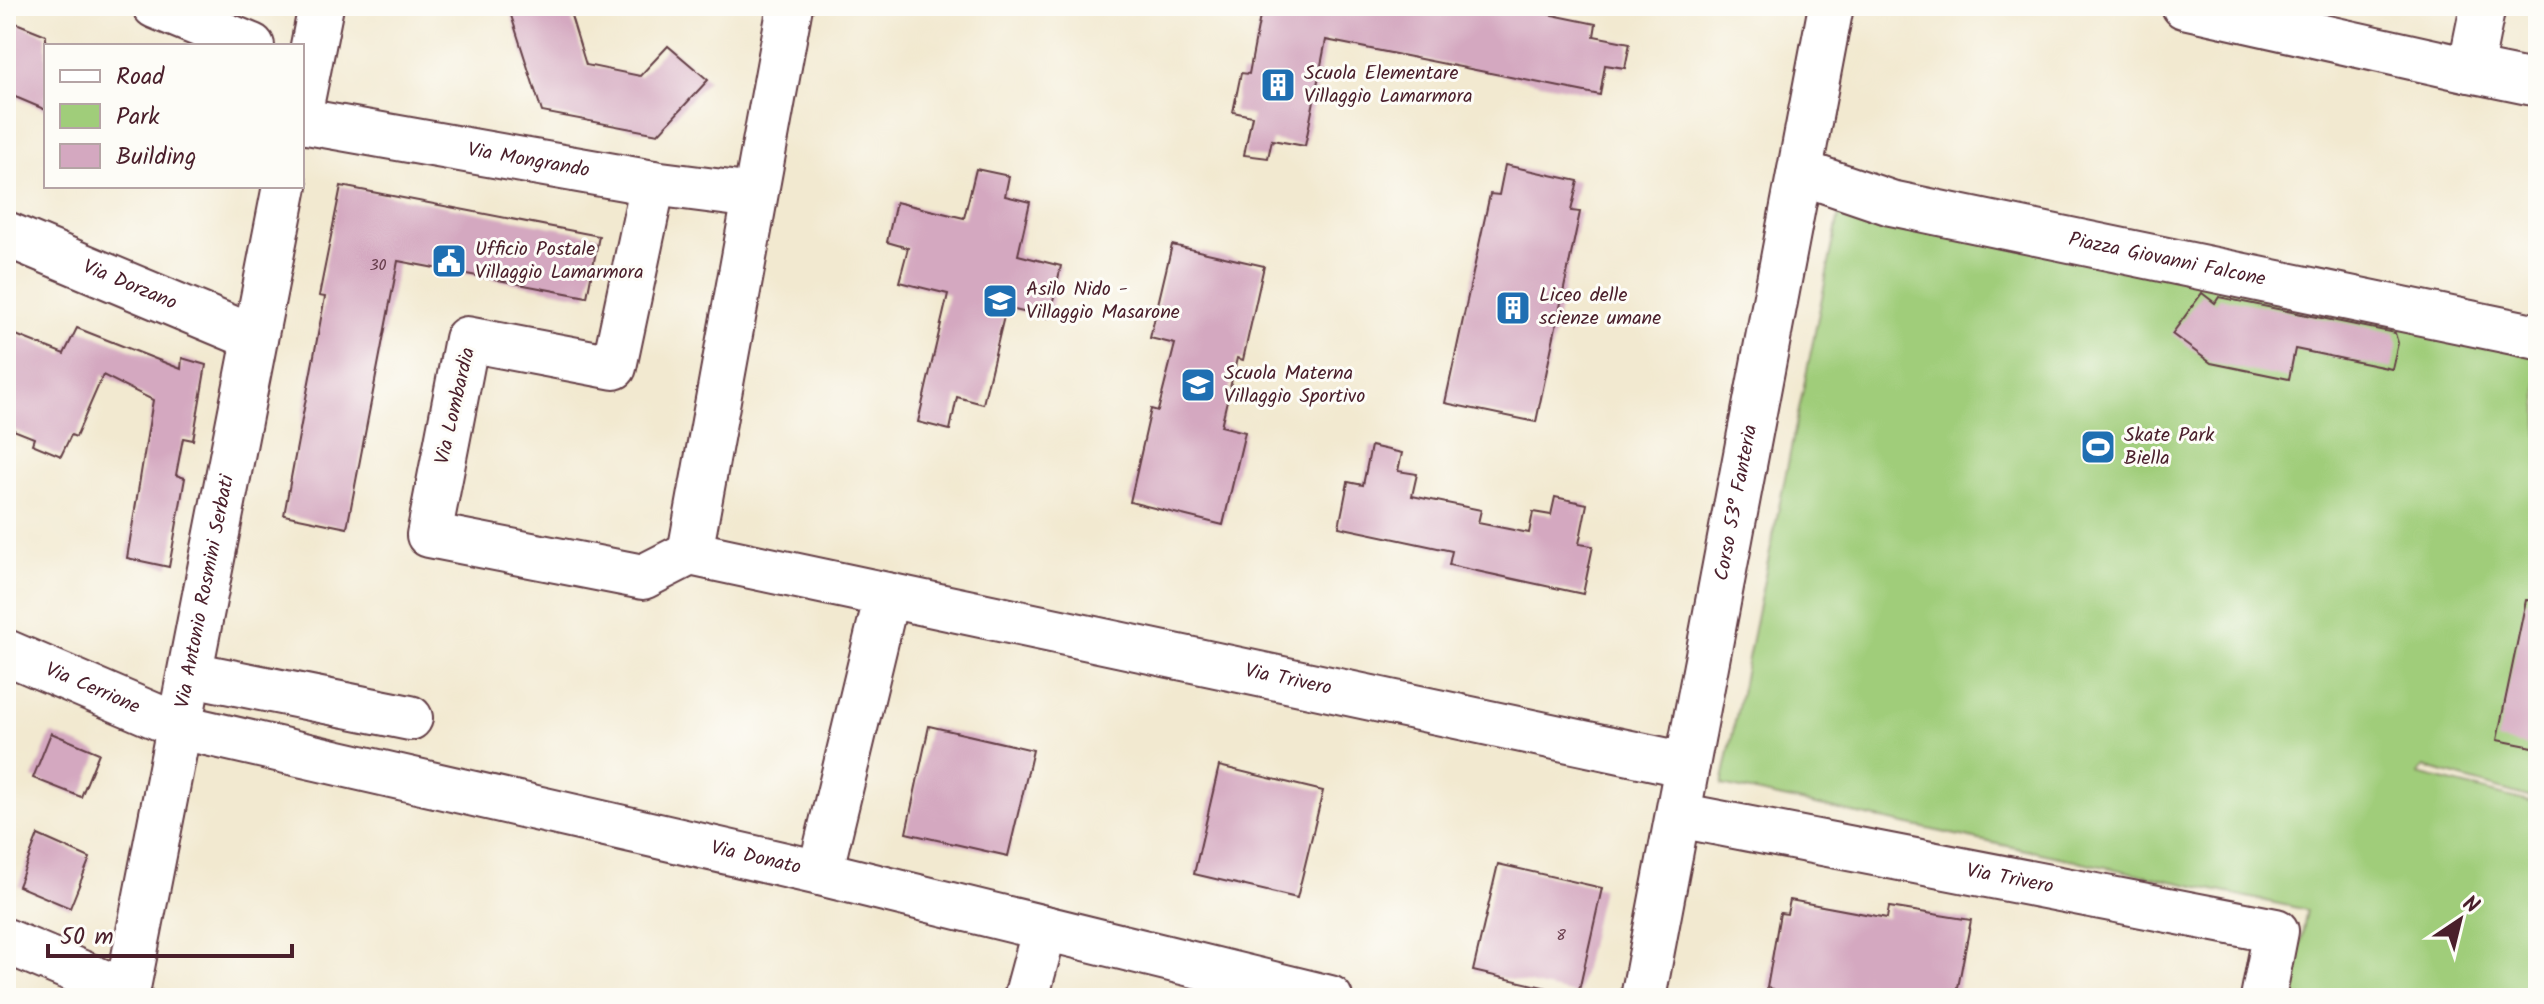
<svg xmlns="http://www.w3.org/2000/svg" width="2544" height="1004" viewBox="0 0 2544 1004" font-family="Kalam,sans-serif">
<rect width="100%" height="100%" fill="#fdfcf7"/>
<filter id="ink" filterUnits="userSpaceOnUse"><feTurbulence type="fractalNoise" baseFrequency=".0125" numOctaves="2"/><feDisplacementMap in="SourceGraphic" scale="16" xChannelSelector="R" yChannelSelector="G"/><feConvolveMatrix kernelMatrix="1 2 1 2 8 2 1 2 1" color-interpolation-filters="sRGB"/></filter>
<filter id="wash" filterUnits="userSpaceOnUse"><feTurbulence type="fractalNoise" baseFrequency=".006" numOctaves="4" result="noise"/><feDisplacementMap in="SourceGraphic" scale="32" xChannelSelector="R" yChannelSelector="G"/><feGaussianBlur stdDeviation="1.8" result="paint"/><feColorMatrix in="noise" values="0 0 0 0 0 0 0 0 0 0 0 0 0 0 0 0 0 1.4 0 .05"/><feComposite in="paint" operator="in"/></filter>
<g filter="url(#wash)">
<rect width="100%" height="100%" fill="#f2e9d0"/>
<path fill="#a0cd7a" stroke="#757652" stroke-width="2" d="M1841,205L2538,350V800L2424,767L2418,774L2538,804V998H2290L2307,910L1722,785Z"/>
<g id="blocks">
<g fill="#d4a8c0">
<path d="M508,6H568L586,65L640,76L668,46L708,80L658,134L542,112Z"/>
<path d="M1262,6H1524L1523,9L1596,24L1594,36L1630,43L1625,68L1605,65L1600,95L1326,40L1305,146L1272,140L1268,158L1244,155L1252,116L1233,112L1241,73L1249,74Z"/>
<path d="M6,19L46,35V110L6,93Z"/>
<path d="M1505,165L1578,181L1571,211L1580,212L1536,422L1445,403L1490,194L1499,195Z"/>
<path d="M976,169L1009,176L1005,196L1030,202L1018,255L1061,266L1049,318L1006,308L983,404L957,397L950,430L918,422L948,294L899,282L908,248L887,242L896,202L964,218Z"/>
<path d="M341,186L599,236L587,297L398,261L347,528L284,515L325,297L319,296Z"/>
<path d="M1172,245L1264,266L1243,360L1237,358L1221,426L1245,432L1223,525L1130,502L1151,409L1158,411L1175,344L1150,338Z"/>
<path d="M2202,293L2215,303L2219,297L2395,333L2398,343L2392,369L2295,349L2289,379L2211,363L2172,334Z"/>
<path d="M77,328L181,369L182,358L206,365L193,440L183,438L176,475L185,478L169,567L127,558L153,400L103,375L76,437L71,435L61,456L32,444L34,438L6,427V331L64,354Z"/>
<path d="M1371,446L1402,453L1398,471L1417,474L1412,496L1481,510L1478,523L1529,533L1533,512L1551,515L1555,497L1587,504L1579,544L1593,546L1583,594L1449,565L1452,551L1339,527L1348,482L1363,485Z"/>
<path d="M2526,600L2538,601V748L2497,740Z"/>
<path d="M929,726L1033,750L1008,856L906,833Z"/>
<path d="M51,733L99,753L81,797L33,778Z"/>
<path d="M1219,766L1323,791L1297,898L1194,874Z"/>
<path d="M38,835L90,858L70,908L18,886Z"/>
<path d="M1498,864L1602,888L1578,995L1473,971Z"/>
<path d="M1790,900L1887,918L1889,907L1971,920L1956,998H1772L1773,989L1767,988L1780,913L1787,914Z"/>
</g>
</g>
</g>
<g filter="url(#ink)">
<use href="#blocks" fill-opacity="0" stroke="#633d44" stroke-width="2"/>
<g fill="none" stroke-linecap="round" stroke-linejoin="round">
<defs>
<g id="minor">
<path d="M155,6L252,46"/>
<path d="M790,6L690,553L887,595L820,873"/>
<path d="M2184,6L2470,70"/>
<path d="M2483,6L2470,70L2538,84"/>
<path d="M302,101L321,6"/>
<path id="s1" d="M302,121L653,183L754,196"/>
<path id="s2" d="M1800,172L1891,203L2538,337"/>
<path d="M653,183L614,367L467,339L429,535L643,577L690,553"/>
<path id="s3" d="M6,234L255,338"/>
<path id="s4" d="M887,595L1687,765"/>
<path id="s5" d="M6,652L181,727L820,873L1330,998"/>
<path d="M191,674L410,718"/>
<path id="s6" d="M1678,815L2276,931L2263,998"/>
<path d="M6,941L127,992"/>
<path id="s7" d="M126,998L285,186"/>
<path d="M1026,998L1045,928"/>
<path id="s8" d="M1643,998L1831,6"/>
</g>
</defs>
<use href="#minor" stroke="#633d44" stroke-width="48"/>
<use href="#minor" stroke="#fff" stroke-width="44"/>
</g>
</g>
<defs>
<symbol id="building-square" viewBox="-11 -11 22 22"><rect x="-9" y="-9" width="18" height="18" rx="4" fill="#1f6fb2" stroke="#fdfcf7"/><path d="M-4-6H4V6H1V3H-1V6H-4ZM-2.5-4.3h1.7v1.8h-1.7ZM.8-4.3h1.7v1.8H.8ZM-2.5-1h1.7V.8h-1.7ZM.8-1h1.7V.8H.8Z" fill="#fff"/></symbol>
<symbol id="civic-square" viewBox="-11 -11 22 22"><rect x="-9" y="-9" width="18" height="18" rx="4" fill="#1f6fb2" stroke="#fdfcf7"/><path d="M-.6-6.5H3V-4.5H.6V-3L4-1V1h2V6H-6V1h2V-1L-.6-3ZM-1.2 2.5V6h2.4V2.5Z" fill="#fff"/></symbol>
<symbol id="school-square" viewBox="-11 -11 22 22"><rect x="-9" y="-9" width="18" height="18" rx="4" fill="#1f6fb2" stroke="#fdfcf7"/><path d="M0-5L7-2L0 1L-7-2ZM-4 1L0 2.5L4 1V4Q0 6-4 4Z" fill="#fff"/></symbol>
<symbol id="stadium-square" viewBox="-11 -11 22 22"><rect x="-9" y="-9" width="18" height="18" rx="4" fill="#1f6fb2" stroke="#fdfcf7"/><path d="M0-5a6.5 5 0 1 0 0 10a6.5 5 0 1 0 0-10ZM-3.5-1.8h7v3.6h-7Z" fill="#fff"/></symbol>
</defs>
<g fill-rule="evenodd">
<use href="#building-square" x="1258" y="65" width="40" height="40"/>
<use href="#civic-square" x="429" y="241" width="40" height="40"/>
<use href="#school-square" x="980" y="281" width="40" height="40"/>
<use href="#building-square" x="1493" y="288" width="40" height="40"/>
<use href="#school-square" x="1178" y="365" width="40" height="40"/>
<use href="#stadium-square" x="2078" y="427" width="40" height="40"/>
</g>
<g text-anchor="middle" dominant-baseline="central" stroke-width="6" stroke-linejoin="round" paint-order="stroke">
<g font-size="16" fill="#6c4150">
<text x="378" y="265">30</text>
<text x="1561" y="935">8</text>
</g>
<g font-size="20" fill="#4a1f2b" stroke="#fdfcf7" text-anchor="start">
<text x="1304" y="74">Scuola Elementare<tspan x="1304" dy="23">Villaggio Lamarmora</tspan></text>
<text x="475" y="250">Ufficio Postale<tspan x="475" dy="23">Villaggio Lamarmora</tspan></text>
<text x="1026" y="290">Asilo Nido -<tspan x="1026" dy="23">Villaggio Masarone</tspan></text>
<text x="1539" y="296">Liceo delle<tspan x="1539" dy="23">scienze umane</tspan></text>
<text x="1224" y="374">Scuola Materna<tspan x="1224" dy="23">Villaggio Sportivo</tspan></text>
<text x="2124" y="436">Skate Park<tspan x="2124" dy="23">Biella</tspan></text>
</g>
<g font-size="20" fill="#4a1f2b" stroke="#fdfcf7">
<text stroke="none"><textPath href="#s1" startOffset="230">Via Mongrando</textPath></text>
<text stroke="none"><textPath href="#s2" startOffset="378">Piazza Giovanni Falcone</textPath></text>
<text stroke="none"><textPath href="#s3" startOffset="134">Via Dorzano</textPath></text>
<text transform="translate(456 406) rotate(-77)">Via Lombardia</text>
<text stroke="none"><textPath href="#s8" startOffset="504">Corso 53° Fanteria</textPath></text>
<text stroke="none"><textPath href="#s7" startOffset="414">Via Antonio Rosmini Serbati</textPath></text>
<text stroke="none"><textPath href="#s4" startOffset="410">Via Trivero</textPath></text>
<text stroke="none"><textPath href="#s5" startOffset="94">Via Cerrione</textPath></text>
<text stroke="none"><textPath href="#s5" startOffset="780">Via Donato</textPath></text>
<text stroke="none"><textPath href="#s6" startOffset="338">Via Trivero</textPath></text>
</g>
</g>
<rect width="2544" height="1004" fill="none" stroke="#fdfcf7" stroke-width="32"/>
<rect x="44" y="44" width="260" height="144" fill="#fdfcf7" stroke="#b5a4a5" stroke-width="2"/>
<rect x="60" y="70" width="40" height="12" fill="#ffffff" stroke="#b5a4a5" stroke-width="2"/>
<text x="116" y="84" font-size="24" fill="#4a1f2b">Road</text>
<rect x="60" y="104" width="40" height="24" fill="#a0cd7a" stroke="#b5a4a5" stroke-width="2"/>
<text x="116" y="124" font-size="24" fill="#4a1f2b">Park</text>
<rect x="60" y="144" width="40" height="24" fill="#d4a8c0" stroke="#b5a4a5" stroke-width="2"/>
<text x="116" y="164" font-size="24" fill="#4a1f2b">Building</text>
<g transform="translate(2460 920) rotate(35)" stroke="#fdfcf7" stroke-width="6" paint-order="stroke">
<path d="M0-6L14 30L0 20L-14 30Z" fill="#4a1f2b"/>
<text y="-12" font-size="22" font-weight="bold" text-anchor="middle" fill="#4a1f2b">N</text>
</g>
<path d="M48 944v12h244v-12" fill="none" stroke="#4a1f2b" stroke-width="4"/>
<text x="60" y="944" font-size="24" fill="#4a1f2b" stroke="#fdfcf7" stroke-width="6" paint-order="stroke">50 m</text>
</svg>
